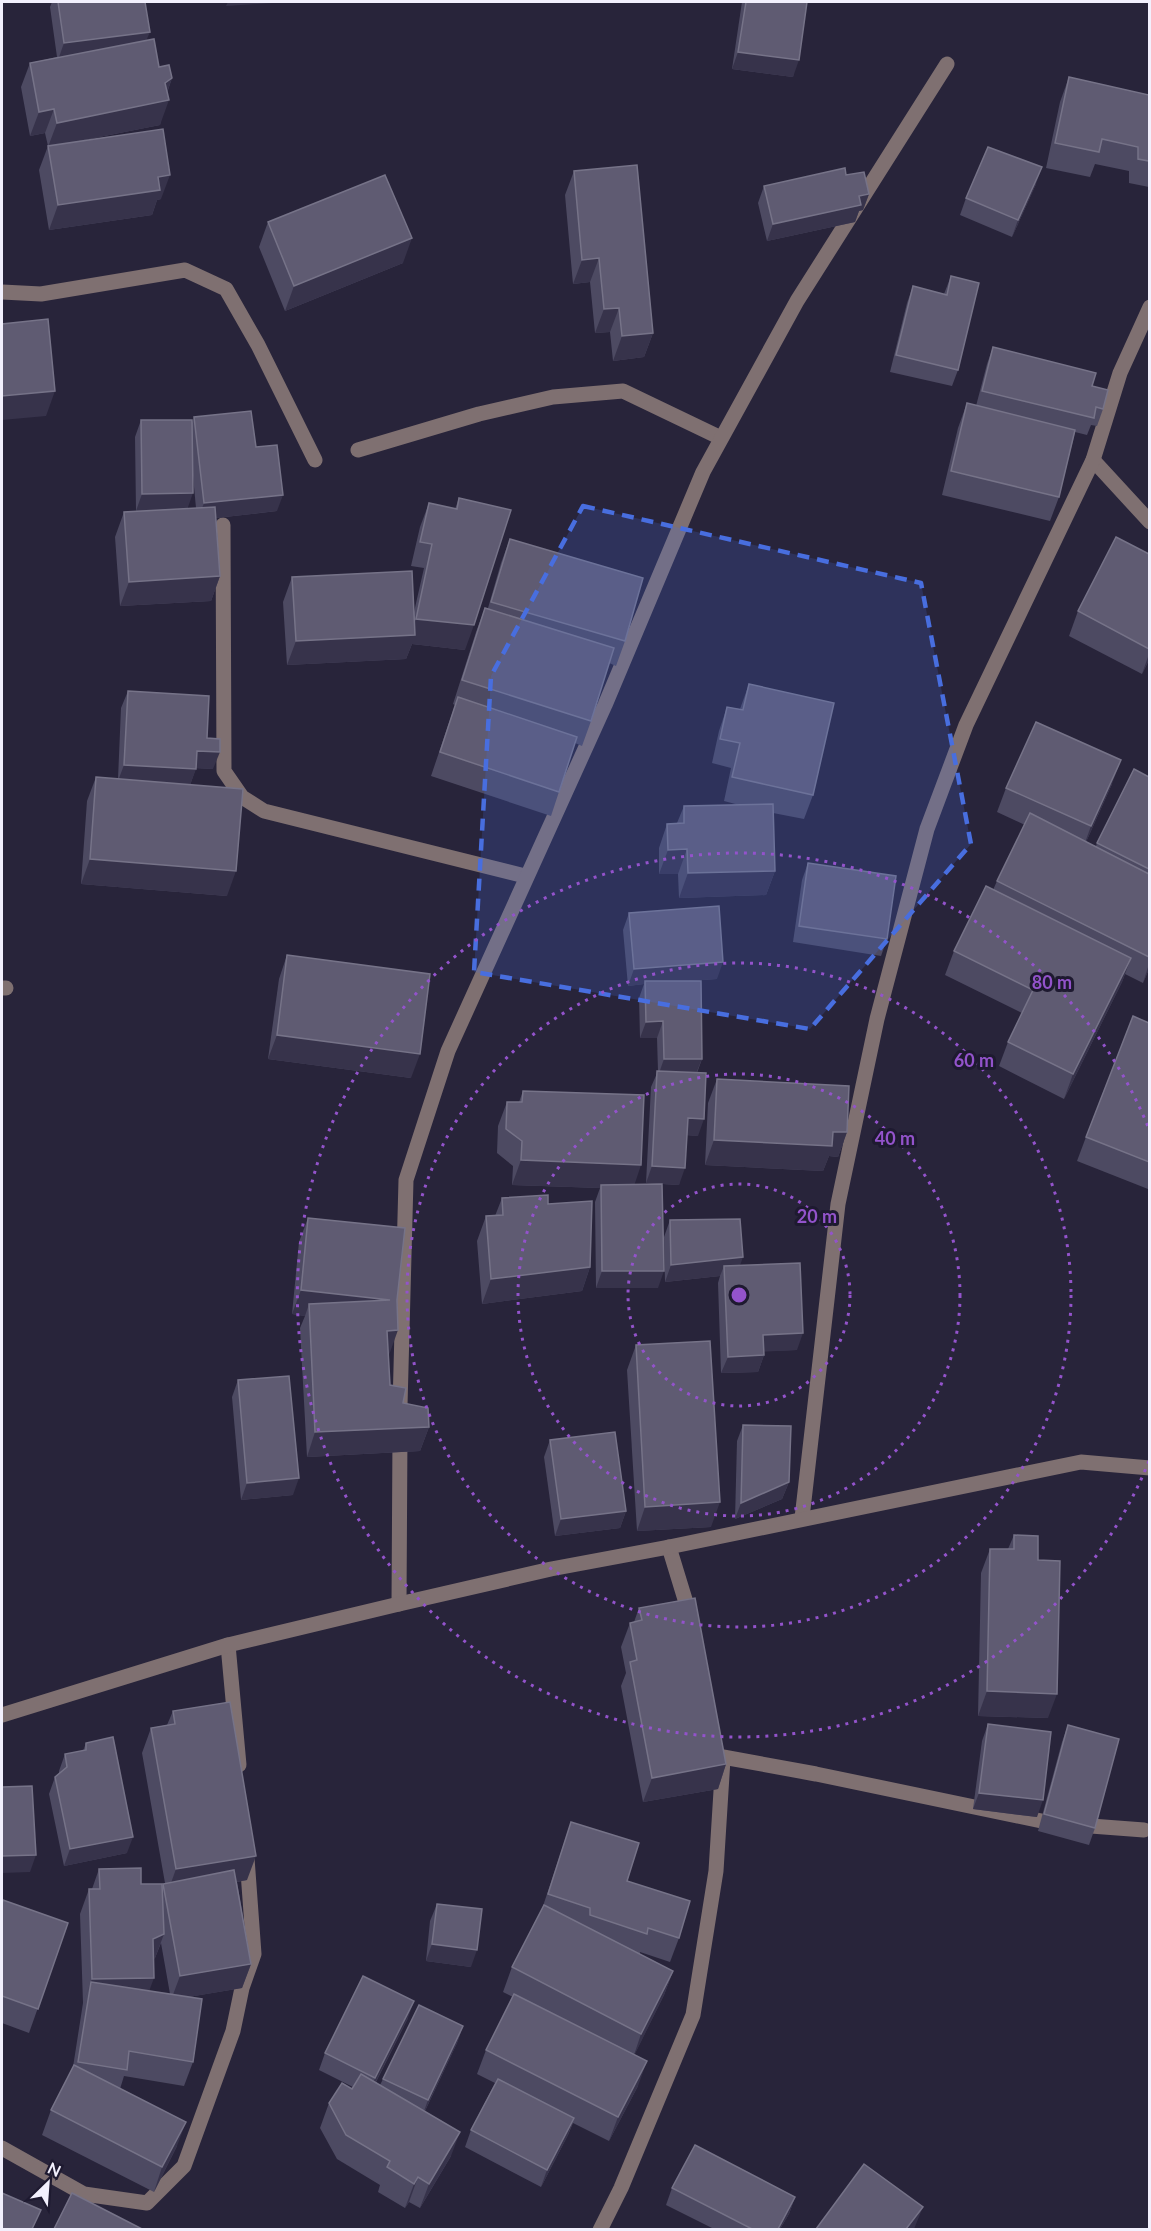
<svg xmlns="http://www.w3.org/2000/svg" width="1151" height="2231" viewBox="0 0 1151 2231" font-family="Lato,sans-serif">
<rect width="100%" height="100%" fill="#28243a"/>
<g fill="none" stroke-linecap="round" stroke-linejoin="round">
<g stroke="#7f7071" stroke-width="15">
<path d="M2,292L41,294L185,270L226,289L258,345L315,460"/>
<path d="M358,450L479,414L553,397L623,391L721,438"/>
<path d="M1093,460L1150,522"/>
<path d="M223,525L224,771L242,797L264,811L525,876"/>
<path d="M2,988H6"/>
<path d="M400,1406L406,1180L448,1051L605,705L703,472L797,301L947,64"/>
<path d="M802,1518L838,1204L877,1019L927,829L966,725L1093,460L1120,373L1150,307"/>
<path d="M669,1547L691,1619"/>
<path d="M399,1604L400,1433"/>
<path d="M228,1645L239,1765"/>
<path d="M2,1715L228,1645L399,1604L551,1569L669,1547L1081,1462L1150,1468"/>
<path d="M723,1757L816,1774L1051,1823L1144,1830"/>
<path d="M2,2148L84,2194L147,2203L184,2166L233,2031L242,1988L254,1954L247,1858"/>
<path d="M600,2230L621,2188L693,2015L716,1871L723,1759"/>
</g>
</g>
<g fill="#4d4a62" fill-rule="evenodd">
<path d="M52,2H145L146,40L159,67L172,78L167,93L160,125L74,142L161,199L157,200L152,215L49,230L39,170L48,146L45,133L30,136L21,87L30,63L57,57L50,7Z"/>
<path d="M742,2H807L793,77L732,69Z"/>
<path d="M1069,77L1149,95V187L1129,183V171L1095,164L1090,177L1046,168L1060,102Z"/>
<path d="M574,171L653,333L644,357L613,361L610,332L595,333L590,282L573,284L565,195Z"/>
<path d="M846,175L869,194L863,210L859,211L855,222L767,241L758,203L764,186Z"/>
<path d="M1036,184L1012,237L960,215L966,198Z"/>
<path d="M268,222L403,263L285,311L259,247Z"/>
<path d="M951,276L958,370L952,386L890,372L907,303L913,286L944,294Z"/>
<path d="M993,347L1092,386L1103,409L1097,426L1091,425L1087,435L1075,432L1059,497L1050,521L942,495L958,428L967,403L976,406L987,364Z"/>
<path d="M194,417L256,447L277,511L216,518L220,576L211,601L120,606L115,537L124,512L155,510L136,511L135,437L141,420L192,423ZM193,476L196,508H187Z"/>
<path d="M459,498L465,650L412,644L406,659L287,665L283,602L292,577L414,612L424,568L411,566L420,527L429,503L455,509Z"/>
<path d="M510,539L625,641L616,666L609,663L591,721L582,746L575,743L551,816L431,776L455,705L453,704L476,632L485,608H488L501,563Z"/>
<path d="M1149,554V660L1142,674L1069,636L1078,611Z"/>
<path d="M749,684L813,795L804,819L773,813L775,871L766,895L679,898L678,874H659V848L667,824L677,823L684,806L739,805L724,801L731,768L712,763L719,731L727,707L740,709Z"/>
<path d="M128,691L207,738L213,769L196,768L190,785L227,896L81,884L87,801L96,777L118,779L121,708Z"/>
<path d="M1149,777V969L1143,983L1125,974L1122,982L1064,1099L999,1066L1008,1042L1022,1013L945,975L954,951L993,890L997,881L1025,825L997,812L1006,788L1112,784L1086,842L1096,846L1097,843Z"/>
<path d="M808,863L887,939L881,956L793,942L802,880Z"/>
<path d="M629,913L717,979L686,981L702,1059L697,1073L698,1136L687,1135L679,1185L646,1183L651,1087L658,1071L657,1038H640L639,998L644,984L628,986L623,930Z"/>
<path d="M287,955L411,1078L268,1059L279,979Z"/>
<path d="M1149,1023V1186L1148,1189L1077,1161L1086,1137Z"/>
<path d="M717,1079L847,1132L838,1157L829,1156L823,1171L705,1165L708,1103Z"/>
<path d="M523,1091L634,1185L658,1288H596L595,1202L600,1188L512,1185L513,1166L497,1153L498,1126L507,1102H519Z"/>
<path d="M502,1198L548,1204L590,1267L582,1291L482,1304L477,1241L486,1216H495Z"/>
<path d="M308,1218L389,1355H388L390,1385L403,1403L429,1427L420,1451L307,1457L300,1328L305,1316L292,1314L299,1242Z"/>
<path d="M670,1220L740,1266L797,1350L764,1351V1355L758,1372L721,1373L718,1283L720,1276L665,1282L664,1237Z"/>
<path d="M636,1345L711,1527L637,1531L627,1370Z"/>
<path d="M238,1380L293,1495L241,1500L232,1397Z"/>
<path d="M743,1425L789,1482L782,1499L735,1519L737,1441Z"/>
<path d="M550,1440L626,1511L620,1528L555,1536L544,1457Z"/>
<path d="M1014,1535L1038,1560L1048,1718L978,1716L981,1573L990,1549H1008Z"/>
<path d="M639,1608L726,1764L718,1789L643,1802L621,1686L626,1673L621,1647L630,1623L634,1622Z"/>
<path d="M173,1711L247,1880L237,1882L251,1964L242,1988L188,1997L193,2062L184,2086L124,2076L120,2089L177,2146L154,2192L42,2135L51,2110L73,2067L83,2003L80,1914L89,1889H92L99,1869L141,1884L162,1887L163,1884L165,1883L142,1753L151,1728L167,1725ZM161,1943L170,1994L149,1991L153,1959L155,1958Z"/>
<path d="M988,1724L1037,1817L973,1809L982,1741Z"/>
<path d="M1068,1725L1095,1828L1089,1845L1038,1831L1062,1742Z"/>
<path d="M86,1743L127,1853L64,1866L49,1794L55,1777L59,1774V1771L65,1754L83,1751Z"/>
<path d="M571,1822L627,1881L679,1938L670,1962L640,1952V1954L673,1971L664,1995L634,2055L638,2086L609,2141L573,2123L568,2135L541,2187L465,2147L471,2130L495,2083L477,2074L486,2050L513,1997L503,1992L512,1967L542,1909Z"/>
<path d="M2,1904L68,1923L29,2033L2,2023Z"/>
<path d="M437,1904L471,1967L426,1961L430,1921Z"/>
<path d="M408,2018L376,2082L380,2085L383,2079L463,2026L457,2043L425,2111L451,2156L420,2208L409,2202L405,2208L378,2192L380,2185L337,2159L320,2128L329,2103L352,2089L353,2087L319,2070L325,2053Z"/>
<path d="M672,2188L795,2197L789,2214L780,2229H714L666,2205Z"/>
</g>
<g fill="#37334b">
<path d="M228,2H288L226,6Z"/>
<path d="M150,32L143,48L58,60L64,43Z"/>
<path d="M738,52L799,60L793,77L732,69Z"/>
<path d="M172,78L164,101L169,100L160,125L48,147L57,123L165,83Z"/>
<path d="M54,109L45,133L30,136L39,112Z"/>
<path d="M1042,167L1036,184L1012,237L1018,220Z"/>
<path d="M170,175L161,199L157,200L152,215L49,230L58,205L158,177Z"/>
<path d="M869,194L863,210L859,211L855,222L767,241L773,224L859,196Z"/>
<path d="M412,238L403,263L285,311L294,286Z"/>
<path d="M599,258L590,282L573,284L582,260Z"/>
<path d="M619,308L610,332L595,333L604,309Z"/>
<path d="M653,333L644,357L613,361L622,336Z"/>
<path d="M55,391L46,416L2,420V396Z"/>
<path d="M193,493L187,510L136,511L142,494Z"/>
<path d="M283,495L277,511L198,520L204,503Z"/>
<path d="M220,576L211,601L120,606L129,582Z"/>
<path d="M416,619L474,625L465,650L412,644L406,659L287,665L296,641L410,635Z"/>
<path d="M1149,654V660L1142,674Z"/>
<path d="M197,751L220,752L213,769L191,768Z"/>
<path d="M1121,760L1112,784L1082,851L1091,826Z"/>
<path d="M124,765L196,769L190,785L118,781Z"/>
<path d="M687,849L678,874H659L668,850Z"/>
<path d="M90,859L236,871L227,896L81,884Z"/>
<path d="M775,871L766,895L679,898L688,873Z"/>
<path d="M1131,958L1122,982L1064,1099L1073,1074Z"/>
<path d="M723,962L717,979L645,984V981L644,984L628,986L634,969Z"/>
<path d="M1149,964V969L1143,983Z"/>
<path d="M663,1021L657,1038H640L646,1022Z"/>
<path d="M277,1035L420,1054L411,1078L268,1059Z"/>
<path d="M664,1059H702L695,1076H658Z"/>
<path d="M688,1118L704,1119L698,1136L682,1135Z"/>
<path d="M833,1132H847L838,1157L829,1156L823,1171L705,1165L714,1140Z"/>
<path d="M521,1160L641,1165L633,1189L601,1185L600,1188L512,1185Z"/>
<path d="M652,1166L685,1168L679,1185L646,1183Z"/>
<path d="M743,1257L737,1274L724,1266L720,1276L665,1282L671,1265Z"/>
<path d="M590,1267L582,1291L482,1304L491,1279Z"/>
<path d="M602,1271H664L658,1288H596Z"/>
<path d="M301,1290L390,1300L309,1304L305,1316L292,1314Z"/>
<path d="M398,1330L389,1355L378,1356L387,1331Z"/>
<path d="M803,1333L797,1350L757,1352L763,1335Z"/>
<path d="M764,1355L758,1372L721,1373L728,1357Z"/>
<path d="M429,1427L420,1451L307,1457L315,1432Z"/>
<path d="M299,1478L293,1495L241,1500L247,1483Z"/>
<path d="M789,1482L782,1499L735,1519L741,1503Z"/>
<path d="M720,1502L711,1527L637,1531L645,1507Z"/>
<path d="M626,1511L620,1528L555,1536L561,1519Z"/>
<path d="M987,1691L1057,1694L1048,1718L978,1716Z"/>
<path d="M726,1764L718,1789L643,1802L652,1778Z"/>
<path d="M979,1793L1043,1800L1037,1817L973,1809Z"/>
<path d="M133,1837L127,1853L64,1866L70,1849Z"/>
<path d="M36,1855L30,1872L2,1873V1856Z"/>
<path d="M256,1856L247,1880L167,1894L176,1869Z"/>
<path d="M164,1934L155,1958L144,1964L153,1939Z"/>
<path d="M432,1944L477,1950L471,1967L426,1961Z"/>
<path d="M251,1964L242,1988L171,2000L180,1976Z"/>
<path d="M673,1971L664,1995L633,2058L641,2034Z"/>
<path d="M154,1978L145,2002L91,1982L83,2003L92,1979Z"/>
<path d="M414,2001L408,2018L369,2095L375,2078Z"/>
<path d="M463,2026L457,2043L422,2117L428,2100Z"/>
<path d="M647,2061L638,2086L609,2141L618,2117Z"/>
<path d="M574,2118L568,2135L541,2187L547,2170Z"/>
<path d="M186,2122L177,2146L154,2192L162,2167Z"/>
<path d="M460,2132L451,2156L420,2208L429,2184Z"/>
<path d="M418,2177L409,2202L405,2208L414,2184Z"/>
<path d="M795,2197L789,2214L780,2229H778Z"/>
<path d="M923,2207L914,2229H906Z"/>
</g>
<g fill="#5f5b72" stroke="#767388" stroke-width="1.5">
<path d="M58,2H145L150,32L64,43Z"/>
<path d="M746,2H807L799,60L738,52Z"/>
<path d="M154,39L159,67L169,65L172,78L165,83L169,100L57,123L54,109L39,112L30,63Z"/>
<path d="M1069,77L1149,95V161L1138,159V147L1102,139L1099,152L1055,143Z"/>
<path d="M163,129L170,175L158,177L160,190L58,205L48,146Z"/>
<path d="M988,147L1042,167L1018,220L966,198Z"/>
<path d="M637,165L653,333L622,336L619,308L604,309L599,258L582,260L574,171Z"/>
<path d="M845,168L846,175L864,172L869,194L859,196L861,205L773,224L764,186Z"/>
<path d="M385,175L412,238L294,286L268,222Z"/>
<path d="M951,276L979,283L958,370L896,355L913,286L947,295Z"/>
<path d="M48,319L55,391L2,396V324Z"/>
<path d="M993,347L1096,373L1092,386L1108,390L1103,409L1096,407L1094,418L982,391Z"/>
<path d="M967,403L1075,430L1059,497L951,471Z"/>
<path d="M251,411L256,447L277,445L283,495L204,503L194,417Z"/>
<path d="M141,420H192L193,493L142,494Z"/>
<path d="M459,498L511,510L474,625L416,619L432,544L420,542L429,503L457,509Z"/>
<path d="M215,507L220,576L129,582L124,512Z"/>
<path d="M1116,537L1149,554V649L1078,611Z"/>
<path d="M510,539L643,578L625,641L491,602Z"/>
<path d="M412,571L415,635L296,641L292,577Z"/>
<path d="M485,608L614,648L591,721L462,680Z"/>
<path d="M749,684L834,703L813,795L732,777L740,743L720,739L727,707L743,710Z"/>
<path d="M128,691L209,696L207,738L220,739V752L197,751L196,769L124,765Z"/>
<path d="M458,697L577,737L559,792L440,752Z"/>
<path d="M1036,722L1121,760L1091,826L1006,788Z"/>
<path d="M1134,769L1149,777V869L1097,843Z"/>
<path d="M96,777L243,789L236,871L90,859Z"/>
<path d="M773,804L775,871L688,873L687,849L668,850L667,824L684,823V806Z"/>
<path d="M1030,813L1149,874V957L997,881Z"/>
<path d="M808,863L896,876L887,939L799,926Z"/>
<path d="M986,886L1131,958L1073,1074L1008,1042L1033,990L954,951Z"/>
<path d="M719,906L723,962L634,969L629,913Z"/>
<path d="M287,955L430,974L420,1054L277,1035Z"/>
<path d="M645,981H701L702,1059H664L663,1021L646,1022Z"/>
<path d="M1133,1016L1149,1023V1162L1086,1137Z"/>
<path d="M657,1071L706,1073L704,1119L688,1118L685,1168L652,1166Z"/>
<path d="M717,1079L849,1086L847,1132H833L832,1146L714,1140Z"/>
<path d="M523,1091L644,1095L641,1165L521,1160L522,1141L506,1129L507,1102H522Z"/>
<path d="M662,1184L664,1271H602L601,1185Z"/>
<path d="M548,1195V1204L592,1201L590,1267L491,1279L486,1216L503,1215L502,1198Z"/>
<path d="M308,1218L405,1228L397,1300L398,1330L387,1331L390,1385L406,1388L403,1403L428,1408L429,1427L315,1432L309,1304L390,1300L301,1290Z"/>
<path d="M740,1219L743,1257L671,1265L670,1220Z"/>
<path d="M800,1263L803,1333L763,1335L764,1355L728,1357L724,1266Z"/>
<path d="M710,1341L720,1502L645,1507L636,1345Z"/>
<path d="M289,1376L299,1478L247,1483L238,1380Z"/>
<path d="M743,1425L791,1426L789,1482L741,1503Z"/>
<path d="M615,1432L626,1511L561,1519L550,1440Z"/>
<path d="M1014,1535L1038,1536V1560L1060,1561L1057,1694L987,1691L990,1549H1014Z"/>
<path d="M695,1598L726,1764L652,1778L630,1662L637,1660L630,1623L642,1620L639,1608Z"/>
<path d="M230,1702L256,1856L176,1869L151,1728L175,1724L173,1711Z"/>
<path d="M988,1724L1051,1732L1043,1800L979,1793Z"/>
<path d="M1068,1725L1119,1739L1095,1828L1044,1814Z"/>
<path d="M113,1737L133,1837L70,1849L55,1777L67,1767L65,1754L86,1750V1743Z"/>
<path d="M32,1786L36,1855L2,1856V1787Z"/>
<path d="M571,1822L639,1843L627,1881L690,1901L679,1938L648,1928L647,1934L590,1915V1908L548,1894Z"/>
<path d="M141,1868V1884H162L164,1934L153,1939L154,1978L92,1979L89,1889H100L99,1869Z"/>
<path d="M234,1870L251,1964L180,1976L163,1884Z"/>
<path d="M3,1900L68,1923L38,2009L2,1996V1904Z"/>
<path d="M437,1904L482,1909L477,1950L432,1944Z"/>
<path d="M544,1905L673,1971L641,2034L512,1967Z"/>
<path d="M363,1976L414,2001L375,2078L325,2053Z"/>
<path d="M91,1982L202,1999L193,2062L129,2051L127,2070L78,2062Z"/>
<path d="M514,1994L647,2061L618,2117L486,2050Z"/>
<path d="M419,2005L463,2026L428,2100L383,2079Z"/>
<path d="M74,2065L186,2122L162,2167L51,2110Z"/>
<path d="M361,2074L460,2132L429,2184L418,2177L414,2184L387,2167L390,2161L346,2135L329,2103L342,2083L352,2089Z"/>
<path d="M498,2079L574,2118L547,2170L471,2130Z"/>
<path d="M695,2145L795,2197L778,2229H752L672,2188Z"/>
<path d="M864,2164L923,2207L906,2229H816Z"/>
<path d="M2,2193L41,2210L32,2229H2Z"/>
<path d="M72,2193L142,2229H54Z"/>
</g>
<path fill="#486edf" fill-opacity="0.2" stroke="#486edf" stroke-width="4.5" stroke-dasharray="12 8" stroke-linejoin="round" d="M583,506L921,583L971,844L810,1029L474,972L491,676Z"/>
<g fill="none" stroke="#9353cb" stroke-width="3" stroke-dasharray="3 6">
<circle cx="739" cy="1295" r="111"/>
<circle cx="739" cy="1295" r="221"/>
<circle cx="739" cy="1295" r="332"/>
<path d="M1149 1461A442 442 0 1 1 1149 1129"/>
</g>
<circle cx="739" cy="1295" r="9" fill="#9353cb" stroke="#1e1a30" stroke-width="3"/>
<g font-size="18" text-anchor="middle" font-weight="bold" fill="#9353cb" stroke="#1e1a30" stroke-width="6" stroke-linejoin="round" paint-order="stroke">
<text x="1052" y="989">80 m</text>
<text x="974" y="1067">60 m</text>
<text x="895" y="1145">40 m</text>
<text x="817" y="1223">20 m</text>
</g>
<rect width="1151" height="2231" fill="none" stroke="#f2f0fd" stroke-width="6"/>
<g transform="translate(48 2183) rotate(25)" stroke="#1e1a30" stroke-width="4.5" paint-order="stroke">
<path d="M0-4.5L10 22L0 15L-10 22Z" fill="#f2f0fd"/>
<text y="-9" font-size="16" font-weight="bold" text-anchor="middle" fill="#f2f0fd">N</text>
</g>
</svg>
